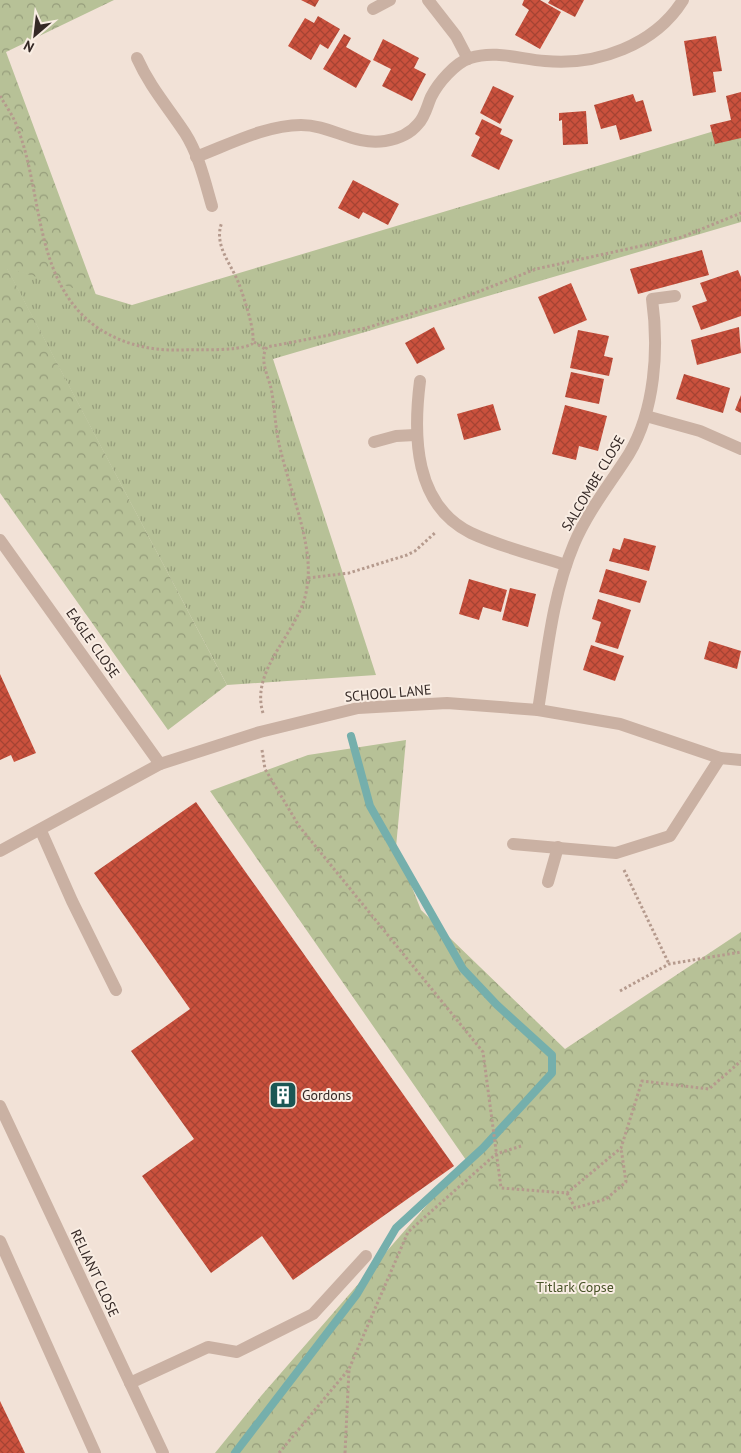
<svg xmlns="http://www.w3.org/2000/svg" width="741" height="1453" viewBox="0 0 741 1453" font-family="'PT Sans',sans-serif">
<defs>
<pattern id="grass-tufts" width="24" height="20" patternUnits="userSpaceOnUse" patternTransform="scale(1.25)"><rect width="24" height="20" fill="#b7c197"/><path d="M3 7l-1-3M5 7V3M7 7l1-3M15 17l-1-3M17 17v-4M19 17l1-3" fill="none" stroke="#969d7b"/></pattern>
<pattern id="forest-crowns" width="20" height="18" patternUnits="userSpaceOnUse" patternTransform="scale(1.25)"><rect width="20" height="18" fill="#b7c197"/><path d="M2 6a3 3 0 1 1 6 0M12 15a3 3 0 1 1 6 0" fill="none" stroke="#969d7b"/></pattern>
<pattern id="building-cross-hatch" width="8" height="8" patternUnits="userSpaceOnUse" patternTransform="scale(1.25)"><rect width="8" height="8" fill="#ca513d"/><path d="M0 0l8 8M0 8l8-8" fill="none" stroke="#a54333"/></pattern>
</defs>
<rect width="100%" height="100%" fill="#f2e2d7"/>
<path fill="url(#grass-tufts)" d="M741,123V222L273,359L376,675L227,685L6,267L132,305Z"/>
<g fill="url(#forest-crowns)">
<path d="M0,0H114L6,52L96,295L7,268L227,685L168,730L0,493Z"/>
<path d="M406,740L396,847L421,910L565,1049L741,932V1453H215L261,1396L466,1160L210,791L308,755Z"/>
</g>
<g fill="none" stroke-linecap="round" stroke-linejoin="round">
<path stroke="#75afac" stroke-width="8" d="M235,1453L357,1294L396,1228L483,1148L552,1073V1055L497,1005L463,969L370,806L351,736"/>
</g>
<g fill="url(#building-cross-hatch)">
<path d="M301,0H319L315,7Z"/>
<path d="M524,0H540L561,12L540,49L515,35L529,10L522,5Z"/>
<path d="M550,0H584L575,17L548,3Z"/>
<path d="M318,16L340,29L328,49L320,44L311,60L288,46L305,18L314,23Z"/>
<path d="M344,34L351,38L346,47L371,61L356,88L323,69Z"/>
<path d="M716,36L722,71L713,72L716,92L693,96L684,41Z"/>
<path d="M383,39L419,58L414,68L426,74L412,101L382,86L391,69L373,60Z"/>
<path d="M493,86L514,96L500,124L480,113Z"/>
<path d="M741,92V138L715,144L710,125L731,120L726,96Z"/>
<path d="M633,94L636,102L643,100L652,131L620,140L616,125L601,129L594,105Z"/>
<path d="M586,111L588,144L563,145L562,120L559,121V113Z"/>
<path d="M482,119L502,129L500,134L513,140L499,170L471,156L480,137L475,134Z"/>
<path d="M353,180L399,204L388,225L363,212L359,219L338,208Z"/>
<path d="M702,250L709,275L638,294L630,269Z"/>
<path d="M738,270L741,277V316L701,330L692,306L707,301L700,283Z"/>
<path d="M571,283L587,320L554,334L538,297Z"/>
<path d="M434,327L445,349L417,364L405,343Z"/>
<path d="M739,327L741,353L697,365L691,340Z"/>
<path d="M578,330L609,336L604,356L613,358L609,376L570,368Z"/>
<path d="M571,372L604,379L599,404L565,397Z"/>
<path d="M684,374L730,388L723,413L676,399Z"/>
<path d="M741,395V413L735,410Z"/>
<path d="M493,404L501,430L464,440L457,414Z"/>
<path d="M565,405L607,416L598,451L579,446L576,460L552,454Z"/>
<path d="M624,538L656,546L649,571L609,561L613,548L620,550Z"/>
<path d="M606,569L647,581L640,603L599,592Z"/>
<path d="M469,579L507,590L501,612L483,607L479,620L459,614Z"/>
<path d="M510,588L536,594L528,627L502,620Z"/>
<path d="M598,599L631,610L618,649L595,642L601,622L592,619Z"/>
<path d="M709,641L741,651L737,669L704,659Z"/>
<path d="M591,645L624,656L615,681L583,670Z"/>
<path d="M0,674L36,753L14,762L11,755L0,760Z"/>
<path d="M196,802L454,1166L293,1280L262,1236L211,1273L142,1176L194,1139L131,1051L190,1009L94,873Z"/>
<path d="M0,1401L25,1453H0Z"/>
</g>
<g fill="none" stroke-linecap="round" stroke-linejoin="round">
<g stroke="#b59a8d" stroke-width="3" stroke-dasharray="2.5 2.5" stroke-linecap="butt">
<path d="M0,96C6,106 14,117 18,129C43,195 34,280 95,326C121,344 150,351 181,350C200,349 236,352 252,344C257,335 243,295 239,284C231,263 213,245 222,222"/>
<path d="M254,342L265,349"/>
<path d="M308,578L349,573L407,555L415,551L436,532"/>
<path d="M263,713C250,671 295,635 305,597C309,582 309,567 307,552C302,517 288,482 280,448C275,428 275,408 271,388C268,376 259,359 267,347L366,328L465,297L536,269L682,237L741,213"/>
<path d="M262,750L265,769L299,826L483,1052L501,1188L567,1193L621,1148L642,1081L709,1089L741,1061"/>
<path d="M624,870L669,964"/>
<path d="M620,991L669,964L741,952"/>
<path d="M567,1193L575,1208L606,1199L626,1182L621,1148"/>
<path d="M279,1453L349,1369L408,1232L496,1154L521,1146"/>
<path d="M345,1453L349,1369"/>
</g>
<g stroke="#cab1a3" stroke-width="12">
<path d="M41,831L72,901L116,990"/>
<path d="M0,1241L95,1453"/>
<path d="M130,1383L208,1347L237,1352L313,1314L366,1256"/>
</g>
<g stroke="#cab1a3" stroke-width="12">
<path d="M428,0L456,36L468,59"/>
<path d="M373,9L390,0"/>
<path d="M137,58C150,87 168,107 185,133C199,155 205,182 212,206"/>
<path d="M196,157C228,145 266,125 301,125C331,125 354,146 385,141C397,139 410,134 418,124C425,117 427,106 431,97C438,83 455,63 470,58C495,50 520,59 545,61C597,66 655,45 683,0"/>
<path d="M420,381C413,436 414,505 471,533C501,547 535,555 566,565"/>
<path d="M646,416L700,431L741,449"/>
<path d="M374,442L396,436L415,435"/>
<path d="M0,540L160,764"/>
<path d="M538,710C547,655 552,596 574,544C588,511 610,484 629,454C655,410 659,349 652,299L675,296"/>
<path d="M513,844L616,853L670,836L720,758"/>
<path d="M548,882L558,847"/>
<path d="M0,1106L163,1453"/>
</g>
<path stroke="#cab1a3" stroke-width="12" d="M0,851L160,764L260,732L358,708L447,703L538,710L620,724L720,758L741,760"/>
</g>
<defs>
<symbol id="building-square" viewBox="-11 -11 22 22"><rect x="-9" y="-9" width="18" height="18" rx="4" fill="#1a5755" stroke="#f9ede3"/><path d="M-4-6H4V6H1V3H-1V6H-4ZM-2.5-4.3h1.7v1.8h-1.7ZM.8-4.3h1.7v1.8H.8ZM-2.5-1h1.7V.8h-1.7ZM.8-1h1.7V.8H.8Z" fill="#fff"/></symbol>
</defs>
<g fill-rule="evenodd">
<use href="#building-square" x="267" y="1079" width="32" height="32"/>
</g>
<g text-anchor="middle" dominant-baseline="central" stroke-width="4" stroke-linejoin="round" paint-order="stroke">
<g font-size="14" fill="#342825" stroke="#f9ede3">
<text transform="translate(593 483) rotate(-59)">SALCOMBE CLOSE</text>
<text transform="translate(93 643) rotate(55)">EAGLE CLOSE</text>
<text transform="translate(388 693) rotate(-5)">SCHOOL LANE</text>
<text transform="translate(95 1273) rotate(65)">RELIANT CLOSE</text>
</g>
<g font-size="14" fill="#342825" stroke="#f9ede3" text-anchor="start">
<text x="302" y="1095">Gordons</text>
</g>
<g font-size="14" fill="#485328" stroke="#f9ede3">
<text x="575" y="1287">Titlark Copse</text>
</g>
</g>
<g transform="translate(35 35) rotate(208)" stroke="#f9ede3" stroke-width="4" paint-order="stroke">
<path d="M0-4L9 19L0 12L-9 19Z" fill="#342825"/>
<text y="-8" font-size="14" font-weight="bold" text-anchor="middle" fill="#342825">N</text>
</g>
</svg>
